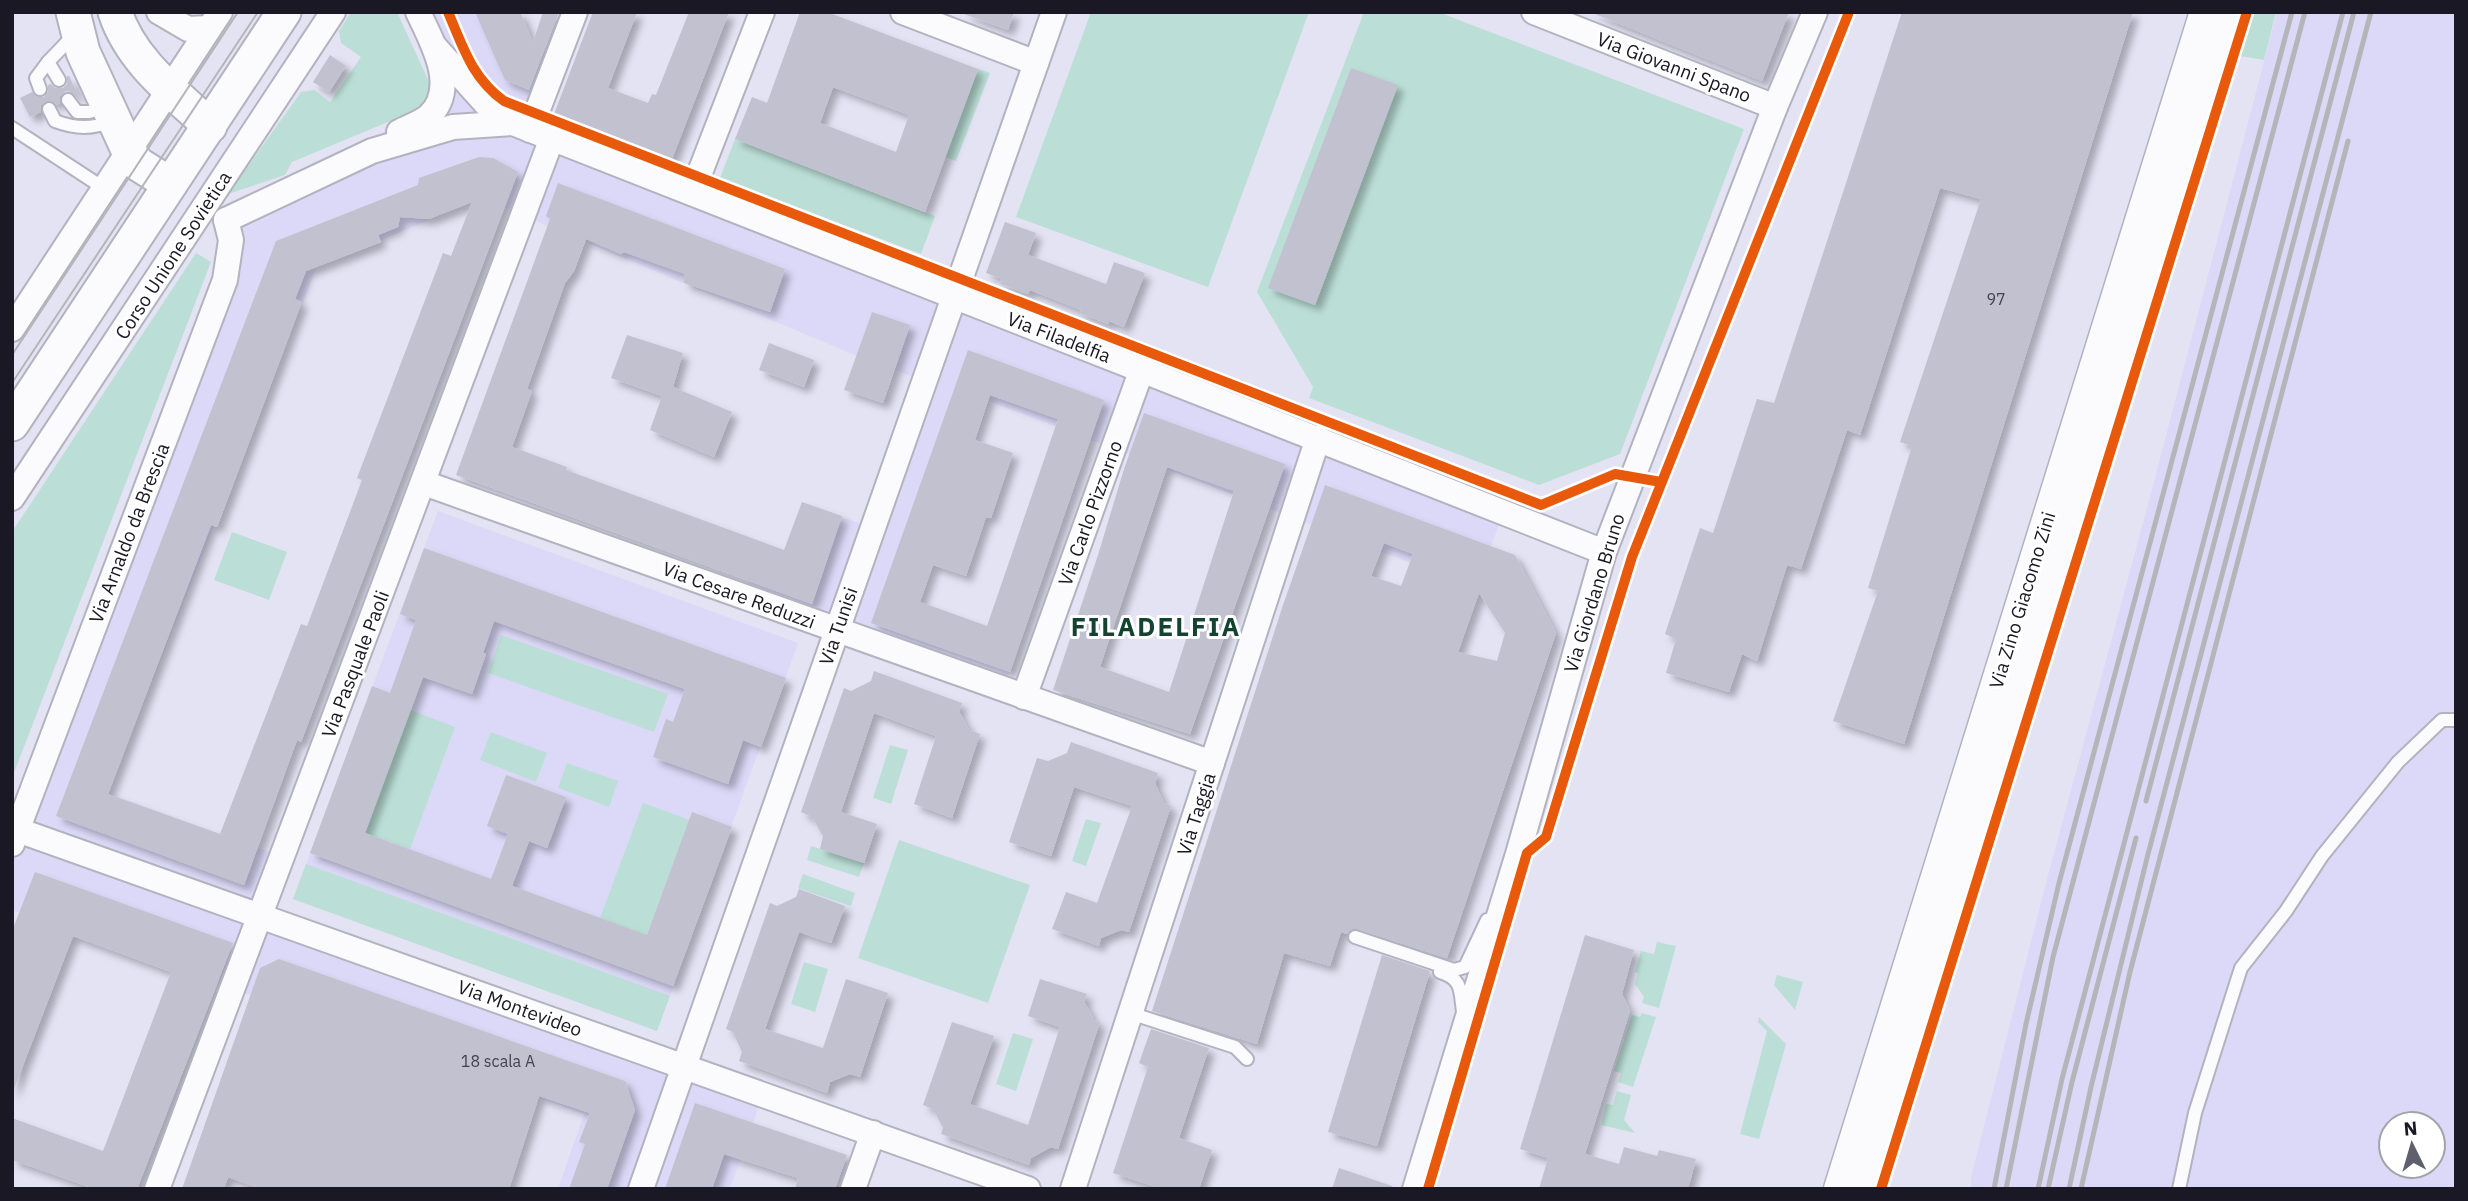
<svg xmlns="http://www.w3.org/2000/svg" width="2468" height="1201" viewBox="0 0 2468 1201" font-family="'IBM Plex Sans',sans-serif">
<defs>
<filter id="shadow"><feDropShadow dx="6" dy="6" stdDeviation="3.5" flood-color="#0004"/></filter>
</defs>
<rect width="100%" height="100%" fill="#e3e3f4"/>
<g fill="#dbd9f7" fill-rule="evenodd">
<path d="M419,12H520L535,47L547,52L520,126L1504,511L1476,588L989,401L920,602L1021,638L1003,689L743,596L757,558L783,554L802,502L872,528L924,381L862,358L481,198L317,267L108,793L281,856L260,915L763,1094L730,1189H558L584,1114L12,910V828L225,280L226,220L372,151L439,103Z"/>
<path d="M2277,12H2456V1189H1971V1177L2046,883L2151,493ZM2391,1124H2433V1166H2391Z"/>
<path d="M438,511L798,643L657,1031L293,899Z"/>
</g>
<g fill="#bbdfd6">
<path d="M351,12H397L430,84L428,98L419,109L292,162L285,175L228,194L301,92L314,90L330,102L361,57L341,43L339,31Z"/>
<path d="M1091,12H1309L1208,287L1016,217Z"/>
<path d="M1364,12H1438L1744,129L1620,454L1539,485L1309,398L1313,387L1257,292Z"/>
<path d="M2254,12H2276L2264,60L2240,56Z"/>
<path d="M978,69L990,73L956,161L945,157Z"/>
<path d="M735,139L935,216L921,254L720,178Z"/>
<path d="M196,253L211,262L12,778V532Z"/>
<path d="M232,532L287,552L269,600L214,580Z"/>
<path d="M501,635L668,694L654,732L488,673Z"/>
<path d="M410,710L455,727L410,849L365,833Z"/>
<path d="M491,732L547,753L536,782L480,760Z"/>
<path d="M890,745L908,750L891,804L873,798Z"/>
<path d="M567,763L618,781L609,807L558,788Z"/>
<path d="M643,803L690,820L647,935L600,918Z"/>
<path d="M1086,819L1101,823L1086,866L1072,861Z"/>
<path d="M899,840L1030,885L988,1003L858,958Z"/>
<path d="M811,846L864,863L859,877L807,860Z"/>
<path d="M306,864L670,996L657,1031L293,899Z"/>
<path d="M803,874L855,893L851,906L798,888Z"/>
<path d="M1657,942L1676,946L1659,1008L1642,1003L1644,997L1635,984L1638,973L1635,972L1641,951L1654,954Z"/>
<path d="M804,962L828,969L815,1012L791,1004Z"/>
<path d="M1777,975L1803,982L1795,1010L1774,985Z"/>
<path d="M1642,1013L1656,1017L1633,1087L1618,1082L1621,1073L1614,1071L1632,1015L1640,1017Z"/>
<path d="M1759,1017L1786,1044L1759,1139L1740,1134L1767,1031L1758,1022Z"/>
<path d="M1013,1033L1033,1039L1016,1091L996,1084Z"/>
<path d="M1617,1091L1631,1095L1624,1120L1635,1133L1601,1125L1606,1104L1613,1105Z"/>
</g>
<g fill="#c2c1cf" fill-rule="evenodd" filter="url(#shadow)">
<path d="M475,12H520L533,42L543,12H559L529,90L505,80Z"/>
<path d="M593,12H637L608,88L648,103L652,94L656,95L689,12H729L672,159L554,114Z"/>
<path d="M800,12H827L978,69L925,212L735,139L752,97L767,103ZM833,87L909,115L896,152L820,123Z"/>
<path d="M964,12H1014L1008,30L964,14Z"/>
<path d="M1590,12H1789L1762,81Z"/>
<path d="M1902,12H2133L1904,744L1833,721L1878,591L1868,588L1912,446L1900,442L1981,199L1940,188L1860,435L1847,430L1801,569L1787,565L1757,661L1742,654L1729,692L1666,673L1676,639L1665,634L1700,528L1713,533L1757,399L1774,403Z"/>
<path d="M330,55L346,66L329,92L313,82Z"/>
<path d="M1351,68L1398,85L1315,305L1268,288Z"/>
<path d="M67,76H69L82,103L72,92L66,91L60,96V103L57,105L53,101H46L41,105V112L30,117L20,98L32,92L38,97H44L48,91V85L51,84L55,88H63L67,84Z"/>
<path d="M479,157L493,158L518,172L301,742L297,740L244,885L56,816L276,241L418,185L419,178ZM472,202L451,256L443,253L357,478L362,480L307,626L301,624L220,834L108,794L211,525L217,527L302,302L295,299L306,271L381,242L378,235L398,227L400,217L429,219Z"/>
<path d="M558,183L785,269L770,312L684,283L685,274L624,252L621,254L586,239L574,271L565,283L527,389L532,391L512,447L567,467L566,470L784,550L802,502L842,516L812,604L456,475L550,219L546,216Z"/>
<path d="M1005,222L1036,233L1028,255L1106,284L1114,262L1145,273L1124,327L1109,321L1108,324L1080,313L1081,310L1030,290L1028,294L1000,284L1002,279L986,273Z"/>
<path d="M872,312L910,325L883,403L844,390Z"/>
<path d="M627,335L683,353L673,387L732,412L714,457L650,430L662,396L611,378Z"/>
<path d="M769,343L814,360L804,387L759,370Z"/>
<path d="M968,350L1104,400L1010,672L871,623ZM990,395L1058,419L987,626L920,602L933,565L966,576L986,517L991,518L1013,453L975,440Z"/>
<path d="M1144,413L1285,464L1190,734L1053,690L1098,555L1124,469ZM1167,467L1234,491L1169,692L1100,667Z"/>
<path d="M1325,485L1515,555L1556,633L1447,958L1354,928L1347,934L1341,932L1330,966L1284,953L1257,1044L1152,1011L1282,608ZM1384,543L1413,554L1401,586L1371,576ZM1479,593L1505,633L1497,661L1458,652Z"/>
<path d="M424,548L786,678L761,747L743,740L728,784L653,757L666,719L673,722L685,689L494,621L483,653L486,654L472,694L423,677L365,833L491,879L508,834L487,826L506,775L566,797L547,848L529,841L512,886L647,935L692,812L732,827L673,986L310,853L372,686L390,693L416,620L400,614Z"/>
<path d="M874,671L962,703L959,711L969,730L980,734L952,818L914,804L936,736L874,713L841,812L877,824L864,863L820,849L823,836L812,817L801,812L844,688L851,691L871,681Z"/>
<path d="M1071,742L1158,773L1155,783L1164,803L1171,806L1129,932L1121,930L1101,938L1099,946L1052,929L1066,892L1097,903L1132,806L1074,787L1051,856L1009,842L1037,758L1048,761L1067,753Z"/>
<path d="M35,872L233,943L137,1189H95L12,1160V1118L103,1151L171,972L73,936L12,1094V931Z"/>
<path d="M799,889L845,906L831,943L799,932L765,1029L823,1048L846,979L888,993L860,1077L850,1074L830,1082L827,1093L739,1061L742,1052L733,1032L726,1029L770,903L777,906L796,897Z"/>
<path d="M1585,935L1634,950L1622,994L1630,1011L1585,1154L1619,1164L1624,1147L1657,1156L1659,1150L1696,1159L1688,1189H1539L1548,1158L1520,1149Z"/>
<path d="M1382,955L1430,971L1377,1146L1328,1132Z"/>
<path d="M279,959L625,1081L635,1110L607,1189H569L585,1144L579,1142L590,1113L539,1096L509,1189H261L228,1177L224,1189H182L260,968Z"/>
<path d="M1040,979L1087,994L1084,1001L1094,1020L1100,1022L1058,1149L1051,1147L1031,1158L1029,1165L941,1134L943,1128L933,1109L923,1105L952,1022L994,1036L970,1104L1028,1125L1060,1027L1028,1016Z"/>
<path d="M1151,1029L1209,1048L1179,1138L1212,1150L1199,1189H1162L1113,1173L1148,1067L1139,1063Z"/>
<path d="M695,1103L847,1155L835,1189H795L798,1178L724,1154L712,1189H665Z"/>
<path d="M1339,1168L1392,1186L1391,1189H1332Z"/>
</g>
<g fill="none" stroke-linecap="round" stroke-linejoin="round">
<defs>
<g id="service">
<path d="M59,80L48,62L74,35"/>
<path d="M40,89L36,78L48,62"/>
<path d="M68,100L77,112H89L107,107"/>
<path d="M49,109L55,121C76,129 92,129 112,121"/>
<path d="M12,128L105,189"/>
<path d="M1355,937L1454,970L1465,967L1487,920"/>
<path d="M1440,972C1463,979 1460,991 1463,1012"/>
<path d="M1130,1013L1235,1047L1247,1059"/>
<path d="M2179,1189L2195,1113L2241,968L2286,911L2322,856L2398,762L2442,720H2456"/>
</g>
<g id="minor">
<path d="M159,12L188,29L209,28"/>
<path d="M903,12L1036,63"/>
<path d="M1534,12L1775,107"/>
<path d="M435,47L487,105L513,123L1604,552"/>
<path d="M530,130L575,12"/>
<path d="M399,132C408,127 421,123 429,116C459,88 432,42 418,12"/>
<path d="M692,193L762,12"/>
<path d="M226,220L372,151L453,127L513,123"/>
<path d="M12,329L220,12"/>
<path d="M424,483L1212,763"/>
<path d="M12,498L333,12"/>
<path d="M1024,697L1142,369"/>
<path d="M12,828L1028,1189"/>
<path d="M12,844L225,280L231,240L226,220"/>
<path d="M157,1189L552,138"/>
<path d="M641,1189L1054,12"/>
<path d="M853,1189L873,1133"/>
<path d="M1073,1189L1318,438"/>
<path d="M1415,1189L1518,854L1604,552L1775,107L1815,12"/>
</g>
<g id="tertiary">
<path d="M1839,1189L2205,12"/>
<path d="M1867,1189L2232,12"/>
</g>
<g id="secondary">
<path d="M73,12L83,52L129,152L138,164L170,184"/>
<path d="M115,12C131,61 173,92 210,126"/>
<path d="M12,424L284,12"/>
</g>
</defs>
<use href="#service" stroke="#b3b2bf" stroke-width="16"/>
<use href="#minor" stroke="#b3b2bf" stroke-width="28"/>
<use href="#tertiary" stroke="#b3b2bf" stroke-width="33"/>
<use href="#secondary" stroke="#b3b2bf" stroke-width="37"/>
<use href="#service" stroke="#fbfbfd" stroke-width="12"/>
<use href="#minor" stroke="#fbfbfd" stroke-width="24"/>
<use href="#tertiary" stroke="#fbfbfd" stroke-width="30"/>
<use href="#secondary" stroke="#fbfbfd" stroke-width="33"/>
<g stroke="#b5b5b9" stroke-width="2">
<path d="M12,355L238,12"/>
<path d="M12,383L258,12"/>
</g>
<g stroke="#b5b5b9" stroke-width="5">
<path d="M2146,801L2354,12"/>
<path d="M1994,1189L2026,1024L2059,883L2292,12"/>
<path d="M2006,1189L2053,957L2305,12"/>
<path d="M2038,1189L2062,1079L2343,12"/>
<path d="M2048,1189L2072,1082L2136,838"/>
<path d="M2069,1189L2091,1087L2147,858L2371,12"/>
<path d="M2081,1189L2130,972L2348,141"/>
</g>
<defs>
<g id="cycleway">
<path d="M448,12C463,47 472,78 504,101L1541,505L1615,474L1661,482"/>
<path d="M1428,1189L1527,853L1546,837L1632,557L1849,12"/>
<path d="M1881,1189L2247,12"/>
</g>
</defs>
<use href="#cycleway" stroke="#fff" stroke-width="15"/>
<use href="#cycleway" stroke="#e8590c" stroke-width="10"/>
</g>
<g text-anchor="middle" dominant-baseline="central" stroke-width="6" stroke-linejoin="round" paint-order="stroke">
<g font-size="16" fill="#43424f">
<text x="1996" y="299">97</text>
<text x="498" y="1061">18 scala A</text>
</g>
<g font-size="19" fill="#191824" stroke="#fff">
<text transform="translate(1674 67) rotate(21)">Via Giovanni Spano</text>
<text transform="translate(173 255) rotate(-57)">Corso Unione Sovietica</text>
<text transform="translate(1059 337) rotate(21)">Via Filadelfia</text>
<text transform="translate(1090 513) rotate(-70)">Via Carlo Pizzorno</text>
<text transform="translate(129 533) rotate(-69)">Via Arnaldo da Brescia</text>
<text transform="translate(1594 593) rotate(-73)">Via Giordano Bruno</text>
<text transform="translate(739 595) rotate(20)">Via Cesare Reduzzi</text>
<text transform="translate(2022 600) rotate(-73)">Via Zino Giacomo Zini</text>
<text transform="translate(838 626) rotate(-71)">Via Tunisi</text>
<text transform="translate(355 664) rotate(-69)">Via Pasquale Paoli</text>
<text transform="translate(1196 814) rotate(-72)">Via Taggia</text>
<text transform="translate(520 1008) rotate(20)">Via Montevideo</text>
</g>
<g font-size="26" font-weight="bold" letter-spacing="2" fill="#144332" stroke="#fff">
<text x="1156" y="626">FILADELFIA</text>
</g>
</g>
<rect width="2468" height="1201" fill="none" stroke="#191824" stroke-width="28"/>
<g transform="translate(2412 1145) rotate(355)"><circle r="33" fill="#ffffff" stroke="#a3a3a7" stroke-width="2"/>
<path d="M0-5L12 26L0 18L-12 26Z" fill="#605f6d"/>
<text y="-10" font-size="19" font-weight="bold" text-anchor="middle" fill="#191824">N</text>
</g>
</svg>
